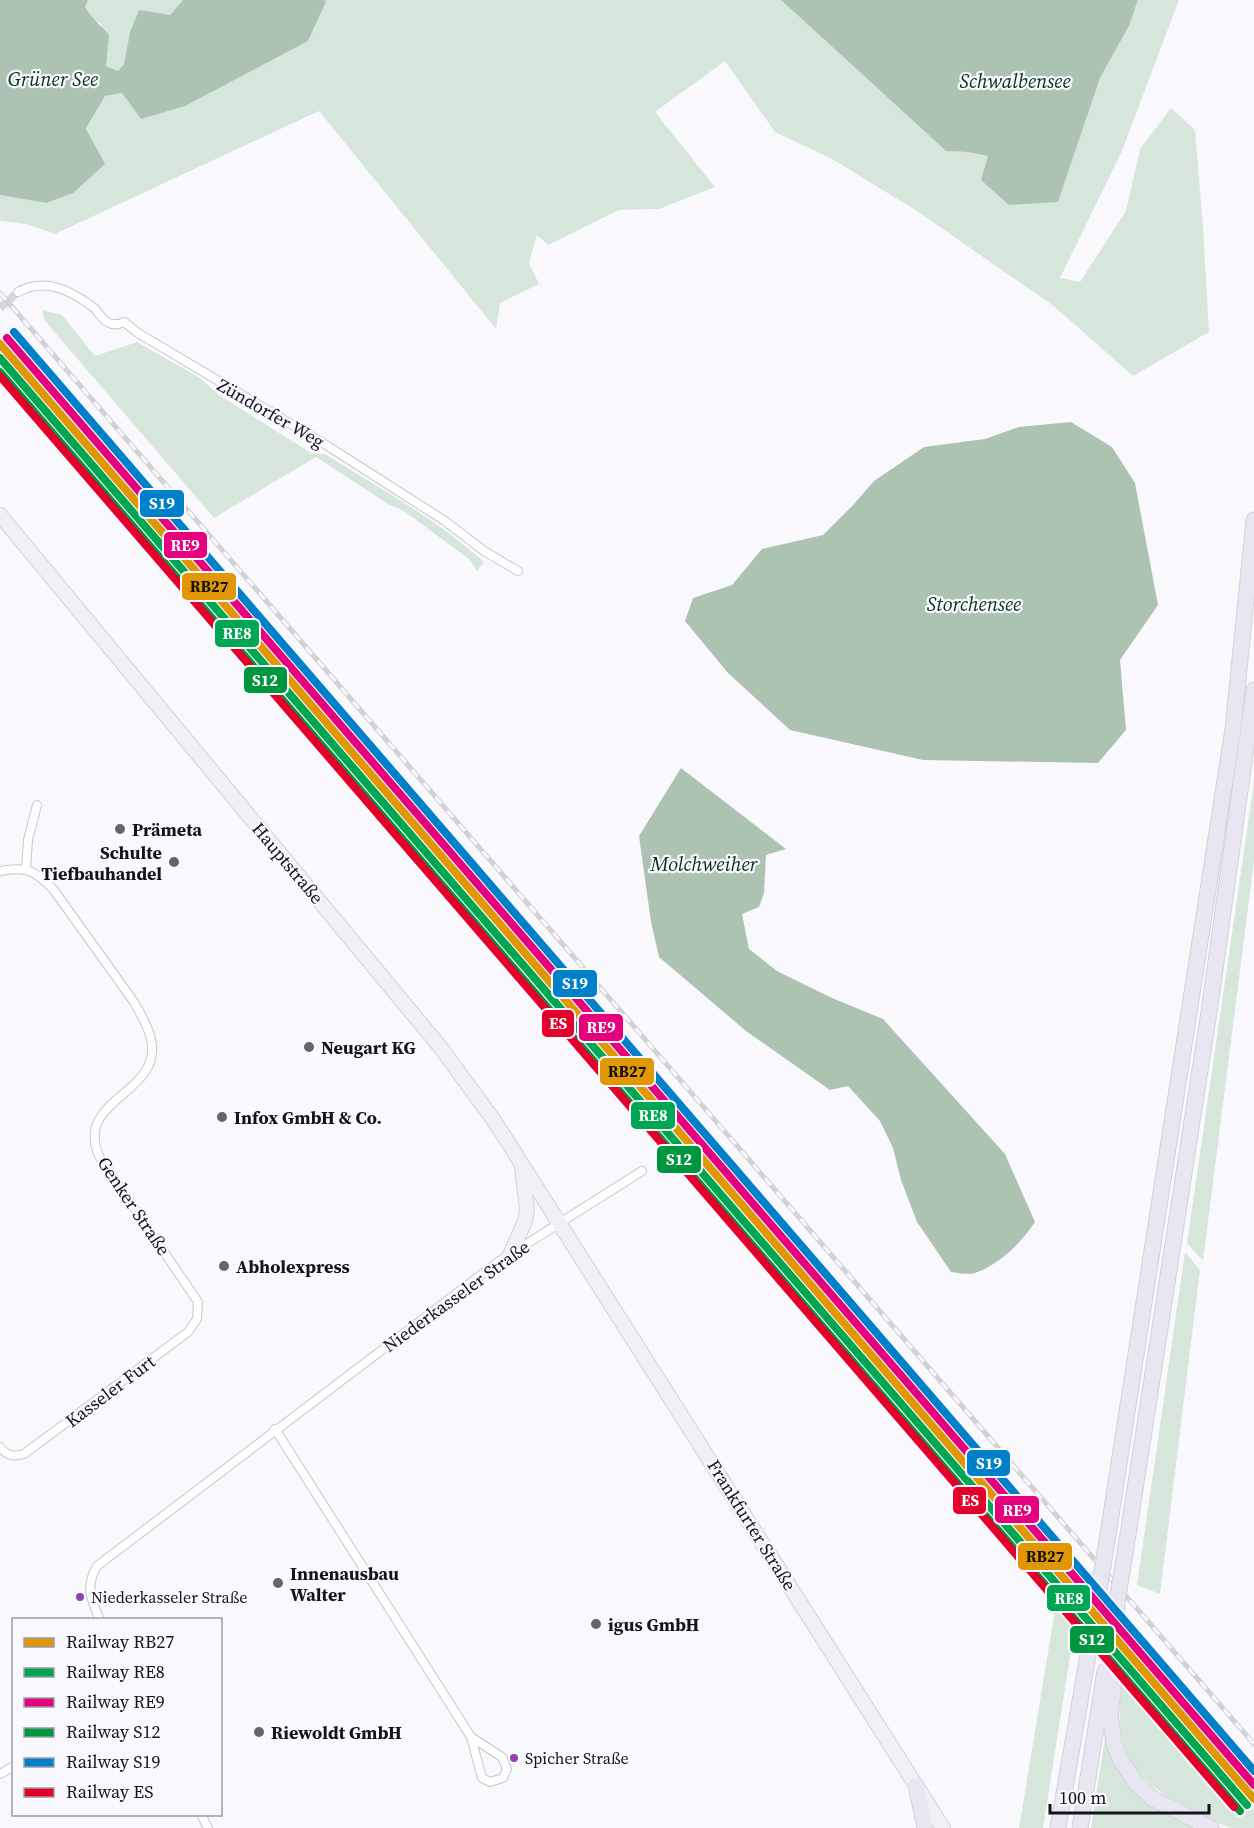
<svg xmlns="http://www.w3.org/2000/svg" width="1254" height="1828" viewBox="0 0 1254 1828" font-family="'Source Serif 4',serif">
<rect width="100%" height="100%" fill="#f9f9fd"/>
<g fill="#d7e6db">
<path d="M88,0H183L170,15L130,32L124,64L118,71L106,66L101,24L90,17L84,7Z"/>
<path d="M325,0H781L946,151L967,152L988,156L1058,202L1100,78L1129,26L1138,0H1179L1122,151L1060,278L1080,282L1126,211L1140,149L1171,108L1195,130L1203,227L1209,332L1133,376L1055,307L917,211L832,159L775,132L725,61L655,112L715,187L659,209L619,210L548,245L537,235L529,263L539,284L500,303L496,329L319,111L55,234L26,224L0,221V195L46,203L105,96L122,93L308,41L326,2Z"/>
<path d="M42,310L62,315L95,356L137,342L200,378L219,395L311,453L325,454C379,488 437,519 484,562L477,571L470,560L404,511L388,504L316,457L214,518L45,321Z"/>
<path d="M1254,782V861L1203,1261L1187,1243Z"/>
<path d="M1185,1252L1200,1270L1160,1594L1137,1585Z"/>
<path d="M1059,1586L1078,1606L1043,1828H1019Z"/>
<path d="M1124,1660L1254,1811V1828C1247,1828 1238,1828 1231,1828C1218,1824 1205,1815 1193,1810C1117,1774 1113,1737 1124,1660Z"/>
<path d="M1106,1731L1119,1766L1204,1828H1091Z"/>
</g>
<g fill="#adc3b2">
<path d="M0,0H88L85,7C91,18 101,25 109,35L106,66L118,71L124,64L130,32L139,10L170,15L183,0H325L326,2L308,41L185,106L141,119L122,93L105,96L86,129L105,164L73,193L46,203L0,195Z"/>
<path d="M781,0H1138L1129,26L1100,78L1058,202L1009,205L981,180L988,156L967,152L946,151Z"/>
<path d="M1071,422L1112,447L1135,483L1158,605L1120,660L1126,730L1098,763L923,760L790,730L728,673L685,621L693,598L732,585L762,549L823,535L854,504L874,481L924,447L985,439L1019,427Z"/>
<path d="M681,768L786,849L766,855L764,893L759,907L742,914L749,949L777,971L832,998L883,1019L1005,1154L1035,1222C1021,1243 1000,1264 975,1273C968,1275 958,1273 951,1272L917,1222L901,1180L893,1148L880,1121L848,1086L830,1090L746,1031L659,957L651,922L639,836Z"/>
</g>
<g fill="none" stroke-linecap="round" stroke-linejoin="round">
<path stroke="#d6d6db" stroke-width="8" stroke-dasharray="8 4" stroke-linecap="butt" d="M0,308L18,292"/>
<defs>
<g id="minor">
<path d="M18,292C45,277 70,290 93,307C98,311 101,318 106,321C112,326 118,325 124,322L138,333L323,443L445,521L484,551L518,571"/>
<path d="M26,869L28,840L37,805"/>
<path d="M0,871C27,866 34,870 53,889L134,1002C141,1015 151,1031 152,1046C156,1095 75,1100 99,1156L198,1302L197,1319L188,1332L24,1454C13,1457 7,1456 0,1447"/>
<path d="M275,1429L471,1737L482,1778L490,1782L503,1778L507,1769L502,1757L471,1737"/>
<path d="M100,1620C91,1600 85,1586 97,1566L498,1262L642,1171"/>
<path d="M0,1774L14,1766"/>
<path d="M201,1814L208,1828"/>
</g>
<g id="primary">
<path d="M0,515L441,1048L495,1122L943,1828"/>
<path d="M510,1255L525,1221L527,1210L522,1166"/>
</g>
<g id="motorway">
<path d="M1107,1541L1233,729L1254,520"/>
<path d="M1124,1560L1209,1012L1254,690"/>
<path d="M1117,1601L1116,1666L1110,1715L1114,1743L1120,1759L1136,1783L1152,1798L1211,1828"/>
<path d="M916,1785L925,1828"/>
<path d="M1058,1828L1091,1638"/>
<path d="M1080,1828L1105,1671"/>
</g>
</defs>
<use href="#minor" stroke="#c6c6cd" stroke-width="10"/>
<use href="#primary" stroke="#d2d2d5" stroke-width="16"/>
<use href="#motorway" stroke="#d2d2d5" stroke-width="17"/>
<use href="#minor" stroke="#fefeff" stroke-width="8"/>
<use href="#primary" stroke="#f0f0f6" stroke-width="14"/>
<use href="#motorway" stroke="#e8e7f1" stroke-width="15"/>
<defs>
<path id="rail" d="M0,293L1254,1744"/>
</defs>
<use href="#rail" stroke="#d2d2d3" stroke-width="5"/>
<use href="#rail" stroke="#f8f8fe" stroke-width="3" stroke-dasharray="9" stroke-linecap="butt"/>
<defs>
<g id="motorway-bridge">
<path d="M1117,1601L1124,1560"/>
<path d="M1091,1638L1107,1541"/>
</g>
</defs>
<use href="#motorway-bridge" stroke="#d2d2d5" stroke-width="17" stroke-linecap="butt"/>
<use href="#motorway-bridge" stroke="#e8e7f1" stroke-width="15"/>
<defs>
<path id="rail-1" d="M0,344L1254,1799"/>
<path id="rail-2" d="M0,358L1247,1805"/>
<path id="rail-3" d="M7,338L1254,1785"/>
<path id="rail-4" d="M0,372L1240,1811"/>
<path id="rail-5" d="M14,332L1254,1771"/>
<path id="rail-6" d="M0,376L1234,1807"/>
</defs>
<use href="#rail-1" stroke="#f8f8fe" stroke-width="12"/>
<use href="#rail-2" stroke="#f8f8fe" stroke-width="12"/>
<use href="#rail-3" stroke="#f8f8fe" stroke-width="12"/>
<use href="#rail-4" stroke="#f8f8fe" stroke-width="12"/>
<use href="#rail-5" stroke="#f8f8fe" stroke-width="12"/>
<use href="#rail-6" stroke="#f8f8fe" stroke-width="12"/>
<use href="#rail-1" stroke="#e09703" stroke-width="8"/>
<use href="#rail-2" stroke="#00a651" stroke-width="8"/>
<use href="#rail-3" stroke="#e5007d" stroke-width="8"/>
<use href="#rail-4" stroke="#009640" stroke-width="8"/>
<use href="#rail-5" stroke="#0080c8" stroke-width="8"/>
<use href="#rail-6" stroke="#e4002b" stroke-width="8"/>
</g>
<g fill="#64646b" stroke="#f8f8fe" stroke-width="2">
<circle cx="120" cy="829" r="6"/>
<circle cx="174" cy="862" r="6"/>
<circle cx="309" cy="1047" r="6"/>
<circle cx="222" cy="1117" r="6"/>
<circle cx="224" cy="1266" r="6"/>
<circle cx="278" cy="1583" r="6"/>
<circle cx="596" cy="1624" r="6"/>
<circle cx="259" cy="1732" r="6"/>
</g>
<g fill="#8e44ad" stroke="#f8f8fe" stroke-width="2">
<circle cx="80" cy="1597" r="5"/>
<circle cx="514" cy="1758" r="5"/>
</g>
<g text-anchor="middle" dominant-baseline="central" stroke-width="4.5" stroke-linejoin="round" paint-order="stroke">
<g font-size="16" fill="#13131c" stroke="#f8f8fe" text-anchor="start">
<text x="91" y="1597">Niederkasseler Straße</text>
<text x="525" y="1758">Spicher Straße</text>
</g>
<g font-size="18" fill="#13131c" stroke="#f8f8fe">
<text transform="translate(271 413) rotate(30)">Zündorfer Weg</text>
<text transform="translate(288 863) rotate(50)">Hauptstraße</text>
<text transform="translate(134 1206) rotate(56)">Genker Straße</text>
<text transform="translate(456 1296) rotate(-36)">Niederkasseler Straße</text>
<text transform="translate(110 1391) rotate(-37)">Kasseler Furt</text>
<text transform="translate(752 1525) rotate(58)">Frankfurter Straße</text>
</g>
<g font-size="18" font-weight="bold" fill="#13131c" stroke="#f8f8fe" text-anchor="start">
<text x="132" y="829">Prämeta</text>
<text x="162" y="852" text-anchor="end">Schulte<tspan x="162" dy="21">Tiefbauhandel</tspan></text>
<text x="321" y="1047">Neugart KG</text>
<text x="234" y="1117">Infox GmbH &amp; Co.</text>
<text x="236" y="1266">Abholexpress</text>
<text x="290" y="1573">Innenausbau<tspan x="290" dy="21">Walter</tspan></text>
<text x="608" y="1624">igus GmbH</text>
<text x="271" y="1732">Riewoldt GmbH</text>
</g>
<g font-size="20" font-style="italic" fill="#003513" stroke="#f8f8fe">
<text x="53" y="79">Grüner See</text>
<text x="1015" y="81">Schwalbensee</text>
<text x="974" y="604">Storchensee</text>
<text x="704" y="864">Molchweiher</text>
</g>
</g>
<g stroke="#f8f8fe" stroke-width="2">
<rect x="139" y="489" width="46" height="29" rx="6" fill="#0080c8"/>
<rect x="163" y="531" width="45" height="28" rx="6" fill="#e5007d"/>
<rect x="181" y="572" width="56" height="29" rx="6" fill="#e09703"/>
<rect x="214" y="619" width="46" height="29" rx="6" fill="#00a651"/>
<rect x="243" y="666" width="45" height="28" rx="6" fill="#009640"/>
<rect x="552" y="969" width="46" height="29" rx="6" fill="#0080c8"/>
<rect x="541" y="1009" width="34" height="29" rx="6" fill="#e4002b"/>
<rect x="578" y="1013" width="46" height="29" rx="6" fill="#e5007d"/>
<rect x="599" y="1057" width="56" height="29" rx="6" fill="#e09703"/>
<rect x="630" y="1101" width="46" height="29" rx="6" fill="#00a651"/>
<rect x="656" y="1145" width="46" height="29" rx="6" fill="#009640"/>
<rect x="966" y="1449" width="45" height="28" rx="6" fill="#0080c8"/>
<rect x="952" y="1486" width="35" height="29" rx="6" fill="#e4002b"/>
<rect x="994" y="1495" width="46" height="29" rx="6" fill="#e5007d"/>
<rect x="1017" y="1542" width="56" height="29" rx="6" fill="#e09703"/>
<rect x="1046" y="1584" width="45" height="28" rx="6" fill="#00a651"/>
<rect x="1069" y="1625" width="46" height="29" rx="6" fill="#009640"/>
</g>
<g font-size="16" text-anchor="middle" font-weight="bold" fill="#fff">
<text x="162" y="509">S19</text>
<text x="185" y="551">RE9</text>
<text x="237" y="639">RE8</text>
<text x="265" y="686">S12</text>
<text x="575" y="989">S19</text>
<text x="558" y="1029">ES</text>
<text x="601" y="1033">RE9</text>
<text x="653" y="1121">RE8</text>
<text x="679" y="1165">S12</text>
<text x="989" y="1469">S19</text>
<text x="970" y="1506">ES</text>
<text x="1017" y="1516">RE9</text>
<text x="1069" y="1604">RE8</text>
<text x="1092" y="1645">S12</text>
</g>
<g font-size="16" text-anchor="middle" font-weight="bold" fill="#111">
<text x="209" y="592">RB27</text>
<text x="627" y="1077">RB27</text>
<text x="1045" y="1562">RB27</text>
</g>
<rect x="12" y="1618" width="210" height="198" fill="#f8f8fe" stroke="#9c9ca4" stroke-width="1.5"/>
<rect x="24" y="1638" width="30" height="9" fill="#e09703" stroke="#9c9ca4" stroke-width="1.5"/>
<text x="66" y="1648" font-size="18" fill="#13131c">Railway RB27</text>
<rect x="24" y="1668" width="30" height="9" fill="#00a651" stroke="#9c9ca4" stroke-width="1.5"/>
<text x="66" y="1678" font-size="18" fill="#13131c">Railway RE8</text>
<rect x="24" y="1698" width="30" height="9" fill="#e5007d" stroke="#9c9ca4" stroke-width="1.5"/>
<text x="66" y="1708" font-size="18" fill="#13131c">Railway RE9</text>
<rect x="24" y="1728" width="30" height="9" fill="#009640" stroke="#9c9ca4" stroke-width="1.5"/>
<text x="66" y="1738" font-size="18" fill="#13131c">Railway S12</text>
<rect x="24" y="1758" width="30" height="9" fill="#0080c8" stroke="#9c9ca4" stroke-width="1.5"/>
<text x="66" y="1768" font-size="18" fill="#13131c">Railway S19</text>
<rect x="24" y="1788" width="30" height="9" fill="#e4002b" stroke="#9c9ca4" stroke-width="1.5"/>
<text x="66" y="1798" font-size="18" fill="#13131c">Railway ES</text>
<path d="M1050 1804v9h159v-9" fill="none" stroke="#13131c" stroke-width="3"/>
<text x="1059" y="1804" font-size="18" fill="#13131c" stroke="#f8f8fe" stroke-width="4.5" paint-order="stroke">100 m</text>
</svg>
